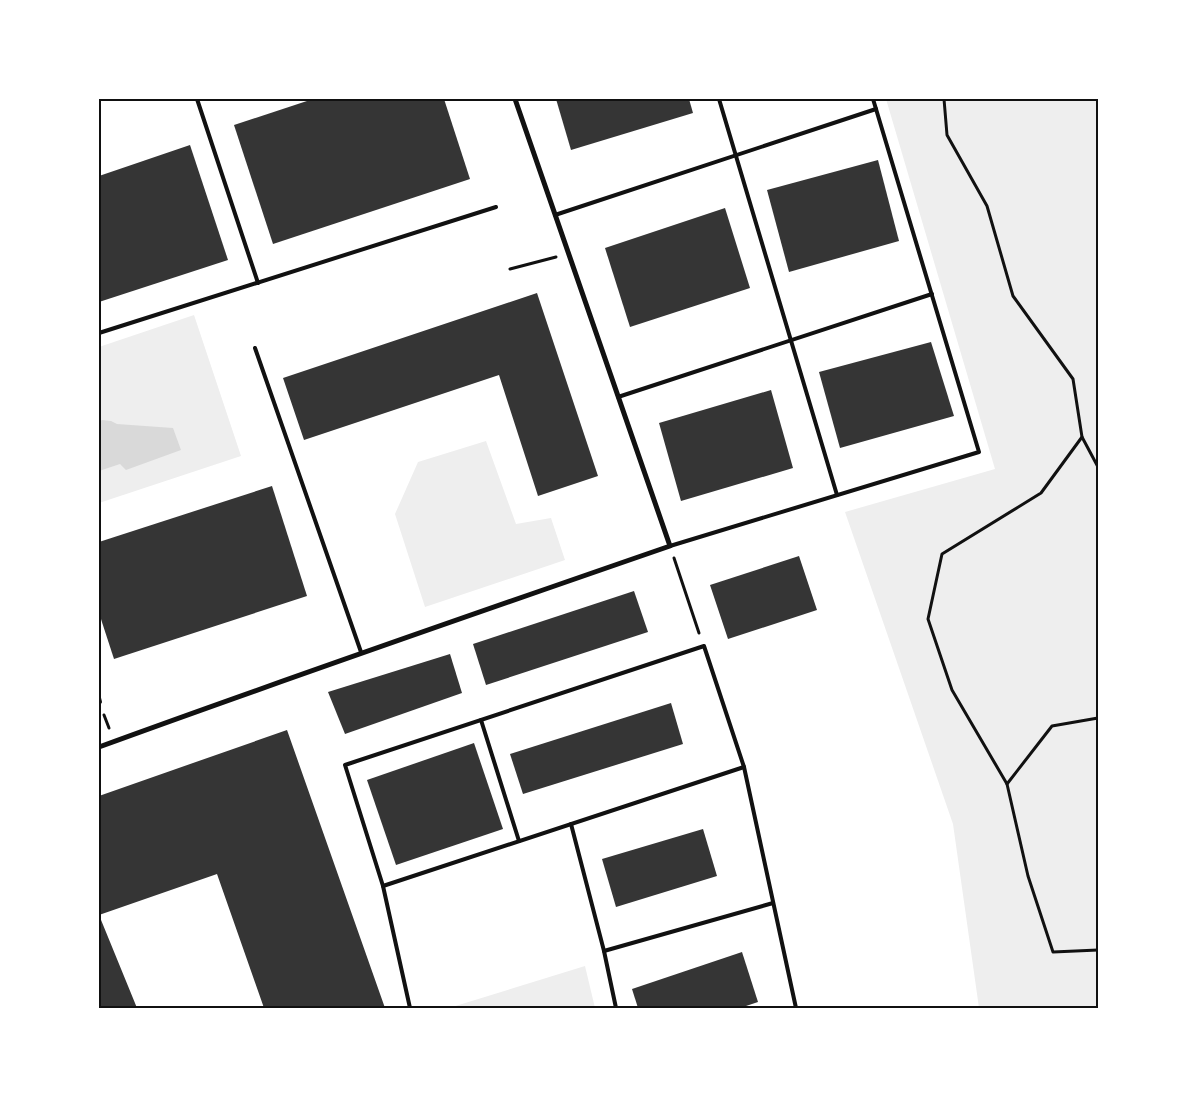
<svg xmlns="http://www.w3.org/2000/svg" width="1197" height="1107" viewBox="0 0 1197 1107" font-family="'Crimson Pro',serif">
<rect width="100%" height="100%" fill="#fff"/>
<g fill="#eee">
<path d="M886,99H1098V1008H979L953,824L845,512L995,469Z"/>
<path d="M194,315L241,456L99,503V347Z"/>
<path d="M486,441L516,524L551,518L565,560L425,607L395,514L418,462Z"/>
<path d="M585,966L595,1008H449Z"/>
</g>
<path fill="#d9d9d9" d="M102,420L111,421L117,424L173,428L181,450L126,470L120,464L99,471V422Z"/>
<g fill="#353535">
<path d="M313,99H444L470,179L273,244L234,125Z"/>
<path d="M556,99H689L693,113L571,150Z"/>
<path d="M190,145L228,260L99,302V176Z"/>
<path d="M878,160L899,241L789,272L767,190Z"/>
<path d="M725,208L750,288L630,327L605,248Z"/>
<path d="M537,293L598,476L538,496L499,375L304,440L283,378Z"/>
<path d="M931,342L954,416L840,448L819,372Z"/>
<path d="M771,390L793,468L681,501L659,423Z"/>
<path d="M272,486L307,596L114,659L99,613V542Z"/>
<path d="M799,556L817,610L728,639L710,585Z"/>
<path d="M634,591L648,632L486,685L473,644Z"/>
<path d="M450,654L462,693L345,734L328,692Z"/>
<path d="M671,703L683,744L523,794L510,754Z"/>
<path d="M287,730L385,1008H264L217,874L99,915L137,1008H99V796Z"/>
<path d="M474,743L503,829L396,865L367,780Z"/>
<path d="M703,829L717,876L616,907L602,859Z"/>
<path d="M742,952L758,1002L740,1008H638L632,989Z"/>
</g>
<g fill="none" stroke-linecap="round" stroke-linejoin="round">
<g stroke="#111" stroke-width="3">
<path d="M944,99L947,135L987,206L1013,296L1073,379L1082,437L1041,493L942,554L928,619L952,690L1007,784L1028,876L1053,952L1098,950"/>
<path d="M510,269L556,257"/>
<path d="M1082,437L1098,467"/>
<path d="M674,558L699,633"/>
<path d="M104,715L109,728"/>
<path d="M1007,784L1052,726L1098,718"/>
</g>
<g stroke="#111" stroke-width="4">
<path d="M197,99L258,283"/>
<path d="M719,99L837,495"/>
<path d="M555,215L876,109"/>
<path d="M99,333L496,207"/>
<path d="M255,348L361,652"/>
<path d="M618,397L932,294"/>
<path d="M670,546L979,452L873,99"/>
<path d="M99,698L100,702"/>
<path d="M481,720L519,841"/>
<path d="M571,824L604,951L616,1008"/>
<path d="M383,886L744,767"/>
<path d="M604,951L773,903"/>
<path d="M410,1008L383,886L345,765L704,646L744,767L796,1008"/>
</g>
<path stroke="#111" stroke-width="5" d="M99,747C288,678 479,612 670,546L515,99"/>
</g>
<rect width="1197" height="1107" fill="none" stroke="#ffffff" stroke-width="200"/>
<rect x="100" y="100" width="997" height="907" fill="none" stroke="#111" stroke-width="2"/>
</svg>
